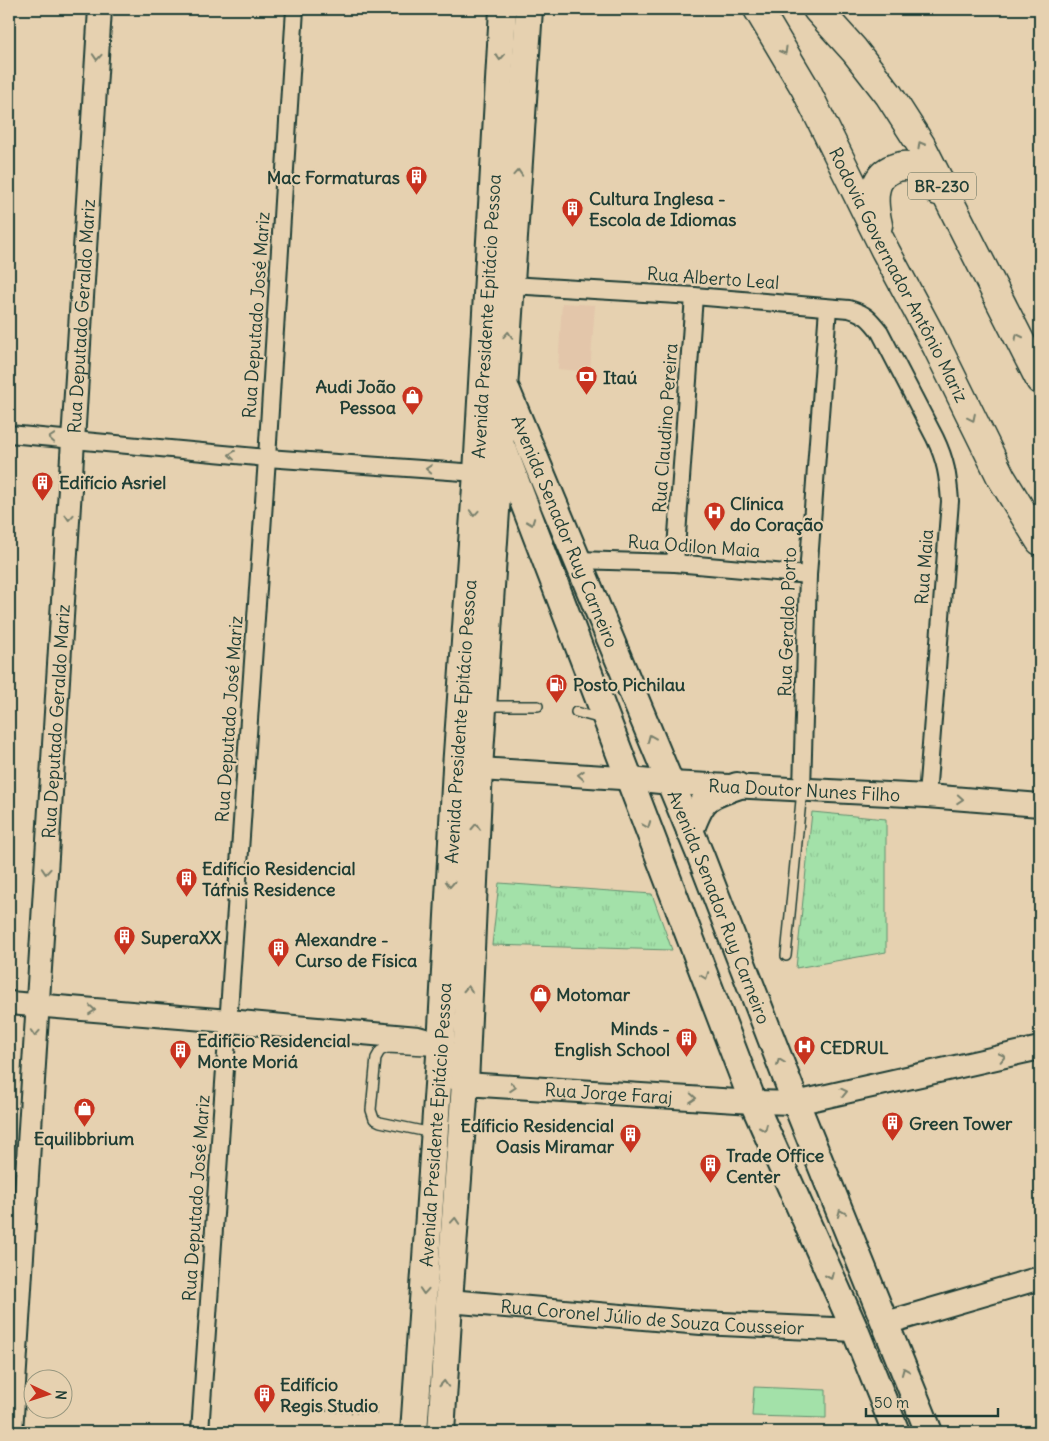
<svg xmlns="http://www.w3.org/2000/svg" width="1049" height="1441" viewBox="0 0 1049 1441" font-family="Delius,sans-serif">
<defs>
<pattern id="grass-tufts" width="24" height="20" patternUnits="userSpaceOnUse" patternTransform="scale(1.25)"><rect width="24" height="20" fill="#a3e1a9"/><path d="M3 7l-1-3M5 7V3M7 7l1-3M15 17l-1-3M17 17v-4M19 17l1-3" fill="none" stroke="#8cc292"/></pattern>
</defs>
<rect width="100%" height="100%" fill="#e6d1b0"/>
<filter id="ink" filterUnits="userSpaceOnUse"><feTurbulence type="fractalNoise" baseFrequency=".02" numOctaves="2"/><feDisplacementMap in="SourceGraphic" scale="10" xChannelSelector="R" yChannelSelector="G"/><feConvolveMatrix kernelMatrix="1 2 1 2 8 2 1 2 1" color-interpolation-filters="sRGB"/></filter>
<g filter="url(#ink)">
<path fill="#e3c6aa" d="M562,303L595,305L590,372L558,369Z"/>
<g fill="url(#grass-tufts)" stroke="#618f6e">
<path d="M812,812L886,819V952L796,968Z"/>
<path d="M499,883L652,894L672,950L492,945Z"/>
</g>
<path fill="#a3e1a9" stroke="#618f6e" d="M754,1387L826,1390V1418L752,1416Z"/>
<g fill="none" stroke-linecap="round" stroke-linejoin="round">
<defs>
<g id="lane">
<path d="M486,706H538"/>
<path d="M576,712L602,719"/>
<path d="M786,956L802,790"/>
<path d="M427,1050L387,1048L380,1051L376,1058L371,1110L374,1119L380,1122L432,1133"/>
</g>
<g id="street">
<path d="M511,285L694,296L849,309C866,314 870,319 880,332L935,438C946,461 948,476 950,501L927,796"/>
<path d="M9,434L267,458L477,473"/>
<path d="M577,560L675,563L808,575"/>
<path d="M675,563L694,296"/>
<path d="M802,789L808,575L828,308"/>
<path d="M200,1432L267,458L295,9"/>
</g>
<g id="secondary">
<path id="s1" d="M479,769L621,778L670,783L927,796L1040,805"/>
<path id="s2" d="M9,1003L229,1021L418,1038L440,1044L445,1050L450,1067L458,1080L465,1084L753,1102L796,1103L1040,1048"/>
<path id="s3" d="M449,1301L701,1323L855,1330"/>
<path d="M886,1323L1040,1278"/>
<path id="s4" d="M11,1432L100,9"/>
</g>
<g id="primary">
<path id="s5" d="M507,391L701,857L796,1103L929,1432"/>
<path d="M504,451L753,1102L855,1330L896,1432"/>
<path d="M690,831C702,799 704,797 737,786"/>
<path id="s6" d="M414,1432L442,1027L456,768L477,473L503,9"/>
<path d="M441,1432L450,1287L465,1084L479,769L529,9"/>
</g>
<g id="highway">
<path id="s7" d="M758,9L805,88L885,250L937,347L1001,477L1040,541"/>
<path d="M817,9L854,50L889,95L921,145L1040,380"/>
<path d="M878,225C875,212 872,195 878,182C885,168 906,161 919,170C927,175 933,183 938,191"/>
</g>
</defs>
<use href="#lane" stroke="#1f3d34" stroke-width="12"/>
<use href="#street" stroke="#1f3d34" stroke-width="20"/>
<use href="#secondary" stroke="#1f3d34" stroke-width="26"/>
<use href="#primary" stroke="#1f3d34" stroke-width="30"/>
<use href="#highway" stroke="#1f3d34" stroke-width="31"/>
<path stroke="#1f3d34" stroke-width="3" stroke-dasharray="1 4" stroke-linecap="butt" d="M316,1410L378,1413"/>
<use href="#lane" stroke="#e6d1b0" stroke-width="9"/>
<use href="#street" stroke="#e6d1b0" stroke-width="16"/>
<use href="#secondary" stroke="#e6d1b0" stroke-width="22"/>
<use href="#primary" stroke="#e6d1b0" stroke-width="26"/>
<use href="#highway" stroke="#e6d1b0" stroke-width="28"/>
</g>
<defs><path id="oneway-chevron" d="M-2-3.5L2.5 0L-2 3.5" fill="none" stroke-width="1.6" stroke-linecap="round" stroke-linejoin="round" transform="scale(1.25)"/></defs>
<g stroke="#79806c">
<use href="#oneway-chevron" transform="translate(784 51) rotate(60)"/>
<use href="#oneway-chevron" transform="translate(97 57) rotate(94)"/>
<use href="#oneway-chevron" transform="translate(500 57) rotate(93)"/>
<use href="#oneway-chevron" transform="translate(921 145) rotate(-120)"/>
<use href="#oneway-chevron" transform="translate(518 173) rotate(-86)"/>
<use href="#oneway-chevron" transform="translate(508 335) rotate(-86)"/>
<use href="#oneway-chevron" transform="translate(1018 337) rotate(-117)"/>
<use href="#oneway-chevron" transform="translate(972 418) rotate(64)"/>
<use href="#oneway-chevron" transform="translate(52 438) rotate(-175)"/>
<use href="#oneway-chevron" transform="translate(232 455) rotate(-174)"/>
<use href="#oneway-chevron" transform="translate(429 469) rotate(-176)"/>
<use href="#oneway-chevron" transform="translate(474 513) rotate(94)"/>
<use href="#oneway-chevron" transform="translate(69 517) rotate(94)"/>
<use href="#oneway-chevron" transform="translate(531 522) rotate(69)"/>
<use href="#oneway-chevron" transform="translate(651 738) rotate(-113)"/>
<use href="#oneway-chevron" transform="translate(581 775) rotate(-176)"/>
<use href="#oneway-chevron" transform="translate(960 799) rotate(4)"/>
<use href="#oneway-chevron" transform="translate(647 825) rotate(69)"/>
<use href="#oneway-chevron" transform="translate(476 827) rotate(-87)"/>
<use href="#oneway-chevron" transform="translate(46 871) rotate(94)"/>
<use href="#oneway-chevron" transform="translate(450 884) rotate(93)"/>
<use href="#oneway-chevron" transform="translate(705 976) rotate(69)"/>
<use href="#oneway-chevron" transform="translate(468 989) rotate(-87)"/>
<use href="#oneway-chevron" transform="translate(92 1010) rotate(5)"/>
<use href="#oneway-chevron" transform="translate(35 1033) rotate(94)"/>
<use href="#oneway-chevron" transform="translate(1002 1057) rotate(-13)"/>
<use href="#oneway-chevron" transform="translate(780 1062) rotate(-111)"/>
<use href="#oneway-chevron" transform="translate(513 1087) rotate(4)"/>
<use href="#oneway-chevron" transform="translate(844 1092) rotate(-13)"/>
<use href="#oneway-chevron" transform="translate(693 1098) rotate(4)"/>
<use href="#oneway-chevron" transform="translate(764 1128) rotate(66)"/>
<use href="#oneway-chevron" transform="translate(841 1213) rotate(-112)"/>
<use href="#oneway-chevron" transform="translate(455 1221) rotate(-86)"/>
<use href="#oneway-chevron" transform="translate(830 1276) rotate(66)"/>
<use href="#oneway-chevron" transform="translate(424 1291) rotate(94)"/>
<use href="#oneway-chevron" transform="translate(905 1371) rotate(-112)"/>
<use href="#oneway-chevron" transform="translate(444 1384) rotate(-87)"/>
</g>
</g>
<defs>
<symbol id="building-pin" viewBox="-11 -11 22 30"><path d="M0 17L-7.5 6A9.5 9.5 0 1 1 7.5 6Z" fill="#c8321e" stroke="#e6d1b0"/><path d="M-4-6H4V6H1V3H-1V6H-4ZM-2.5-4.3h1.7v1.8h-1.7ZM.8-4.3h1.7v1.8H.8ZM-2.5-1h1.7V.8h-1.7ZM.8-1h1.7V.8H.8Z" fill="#fff"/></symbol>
<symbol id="bank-pin" viewBox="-11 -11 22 30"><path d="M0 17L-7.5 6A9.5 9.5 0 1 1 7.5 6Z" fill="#c8321e" stroke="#e6d1b0"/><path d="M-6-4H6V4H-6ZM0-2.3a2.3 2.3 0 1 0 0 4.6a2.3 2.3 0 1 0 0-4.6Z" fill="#fff"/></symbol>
<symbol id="shop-pin" viewBox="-11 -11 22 30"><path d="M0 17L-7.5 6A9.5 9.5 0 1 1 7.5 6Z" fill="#c8321e" stroke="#e6d1b0"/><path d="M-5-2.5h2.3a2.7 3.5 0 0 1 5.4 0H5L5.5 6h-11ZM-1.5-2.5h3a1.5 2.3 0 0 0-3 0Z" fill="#fff"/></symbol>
<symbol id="hospital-pin" viewBox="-11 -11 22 30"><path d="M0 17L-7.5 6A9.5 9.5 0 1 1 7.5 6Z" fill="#c8321e" stroke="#e6d1b0"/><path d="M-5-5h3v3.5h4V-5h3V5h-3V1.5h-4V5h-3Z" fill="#fff"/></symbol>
<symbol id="fuel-pin" viewBox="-11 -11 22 30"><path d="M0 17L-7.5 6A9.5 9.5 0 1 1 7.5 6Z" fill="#c8321e" stroke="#e6d1b0"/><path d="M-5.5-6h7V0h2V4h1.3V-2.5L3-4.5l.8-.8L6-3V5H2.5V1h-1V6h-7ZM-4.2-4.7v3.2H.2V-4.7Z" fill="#fff"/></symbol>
</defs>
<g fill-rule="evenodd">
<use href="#building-pin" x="404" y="164" width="25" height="34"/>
<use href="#building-pin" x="560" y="196" width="25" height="34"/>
<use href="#bank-pin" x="574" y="364" width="25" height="34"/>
<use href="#shop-pin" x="400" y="384" width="25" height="34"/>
<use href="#building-pin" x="30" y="470" width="25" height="34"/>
<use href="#hospital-pin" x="702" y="500" width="25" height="34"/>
<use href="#fuel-pin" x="544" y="672" width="25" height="34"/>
<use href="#building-pin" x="174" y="866" width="25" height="34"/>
<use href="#building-pin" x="112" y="924" width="25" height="34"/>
<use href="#building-pin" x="266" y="936" width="25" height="34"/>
<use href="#shop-pin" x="528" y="982" width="25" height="34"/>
<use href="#building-pin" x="674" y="1026" width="25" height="34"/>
<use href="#hospital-pin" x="792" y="1034" width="25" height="34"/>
<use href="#building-pin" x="168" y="1038" width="25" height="34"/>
<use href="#shop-pin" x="72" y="1096" width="25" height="34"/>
<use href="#building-pin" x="880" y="1110" width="25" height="34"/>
<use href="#building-pin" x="618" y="1122" width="25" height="34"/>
<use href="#building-pin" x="698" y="1152" width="25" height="34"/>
<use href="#building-pin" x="252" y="1382" width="25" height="34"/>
</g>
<g text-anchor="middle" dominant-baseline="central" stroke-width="4.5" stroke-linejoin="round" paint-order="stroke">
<rect fill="#e6d1b0" stroke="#5b6959" stroke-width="1" x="908" y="172.5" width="68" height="27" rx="4"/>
<g font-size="16" font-weight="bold" fill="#1f3d34">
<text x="942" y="186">BR-230</text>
</g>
<g font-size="18" font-weight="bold" fill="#1f3d34" stroke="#e6d1b0" text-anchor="start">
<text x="400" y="177" text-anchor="end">Mac Formaturas</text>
<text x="589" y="198">Cultura Inglesa -<tspan x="589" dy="21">Escola de Idiomas</tspan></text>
<text x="603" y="377">Itaú</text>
<text x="396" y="386" text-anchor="end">Audi João<tspan x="396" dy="21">Pessoa</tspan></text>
<text x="59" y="482">Edifício Asriel</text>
<text x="730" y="503">Clínica<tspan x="730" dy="21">do Coração</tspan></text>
<text x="573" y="684">Posto Pichilau</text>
<text x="202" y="868">Edifício Residencial<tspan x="202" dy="21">Táfnis Residence</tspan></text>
<text x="141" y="937">SuperaXX</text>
<text x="295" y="939">Alexandre -<tspan x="295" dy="21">Curso de Física</tspan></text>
<text x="556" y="994">Motomar</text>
<text x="670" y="1028" text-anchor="end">Minds -<tspan x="670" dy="21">English School</tspan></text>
<text x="197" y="1040">Edifício Residencial<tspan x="197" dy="21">Monte Moriá</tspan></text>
<text x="820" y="1047">CEDRUL</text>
<text x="909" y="1123">Green Tower</text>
<text x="614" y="1125" text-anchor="end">Edíficio Residencial<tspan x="614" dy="21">Oasis Miramar</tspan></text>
<text x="84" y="1138" text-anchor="middle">Equilibbrium</text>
<text x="726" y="1155">Trade Office<tspan x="726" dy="21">Center</tspan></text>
<text x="280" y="1384">Edifício<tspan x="280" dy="21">Regis Studio</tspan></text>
</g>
<g font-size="18" fill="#1f3d34" stroke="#e6d1b0">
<text stroke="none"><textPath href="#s7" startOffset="301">Rodovia Governador Antônio Mariz</textPath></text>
<text transform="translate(713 278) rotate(4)">Rua Alberto Leal</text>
<text transform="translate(256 315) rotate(-86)">Rua Deputado José Mariz</text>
<text stroke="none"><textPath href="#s4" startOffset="1118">Rua Deputado Geraldo Mariz</textPath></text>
<text stroke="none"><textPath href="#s6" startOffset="1118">Avenida Presidente Epitácio Pessoa</textPath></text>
<text transform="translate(665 428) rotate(-86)">Rua Claudino Pereira</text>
<text stroke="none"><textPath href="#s5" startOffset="152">Avenida Senador Ruy Carneiro</textPath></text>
<text transform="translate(694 546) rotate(4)">Rua Odilon Maia</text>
<text transform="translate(924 567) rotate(-86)">Rua Maia</text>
<text transform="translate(787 622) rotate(-88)">Rua Geraldo Porto</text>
<text transform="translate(229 719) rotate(-86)">Rua Deputado José Mariz</text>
<text stroke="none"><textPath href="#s4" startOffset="712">Rua Deputado Geraldo Mariz</textPath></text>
<text stroke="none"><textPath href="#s6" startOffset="712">Avenida Presidente Epitácio Pessoa</textPath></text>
<text stroke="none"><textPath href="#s1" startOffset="326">Rua Doutor Nunes Filho</textPath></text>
<text stroke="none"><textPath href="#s5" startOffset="558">Avenida Senador Ruy Carneiro</textPath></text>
<text stroke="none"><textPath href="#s2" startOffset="626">Rua Jorge Faraj</textPath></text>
<text stroke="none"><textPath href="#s6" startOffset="308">Avenida Presidente Epitácio Pessoa</textPath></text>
<text transform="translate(196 1198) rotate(-86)">Rua Deputado José Mariz</text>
<text stroke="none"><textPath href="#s3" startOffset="204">Rua Coronel Júlio de Souza Cousseior</textPath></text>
</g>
</g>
<rect width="1049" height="1441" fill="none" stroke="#e6d1b0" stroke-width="30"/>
<rect x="15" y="15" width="1019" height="1411" fill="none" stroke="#1f3d34" stroke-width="2" filter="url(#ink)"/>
<g transform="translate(48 1394) rotate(94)"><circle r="24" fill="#e6d1b0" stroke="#96967e"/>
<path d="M0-4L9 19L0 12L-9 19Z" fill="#c8321e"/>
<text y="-8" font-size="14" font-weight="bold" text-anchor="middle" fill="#1f3d34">N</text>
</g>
<path d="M866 1408v8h132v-8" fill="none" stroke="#1f3d34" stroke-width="2.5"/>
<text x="874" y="1408" font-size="15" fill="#1f3d34" stroke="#e6d1b0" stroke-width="4" paint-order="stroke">50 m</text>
</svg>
